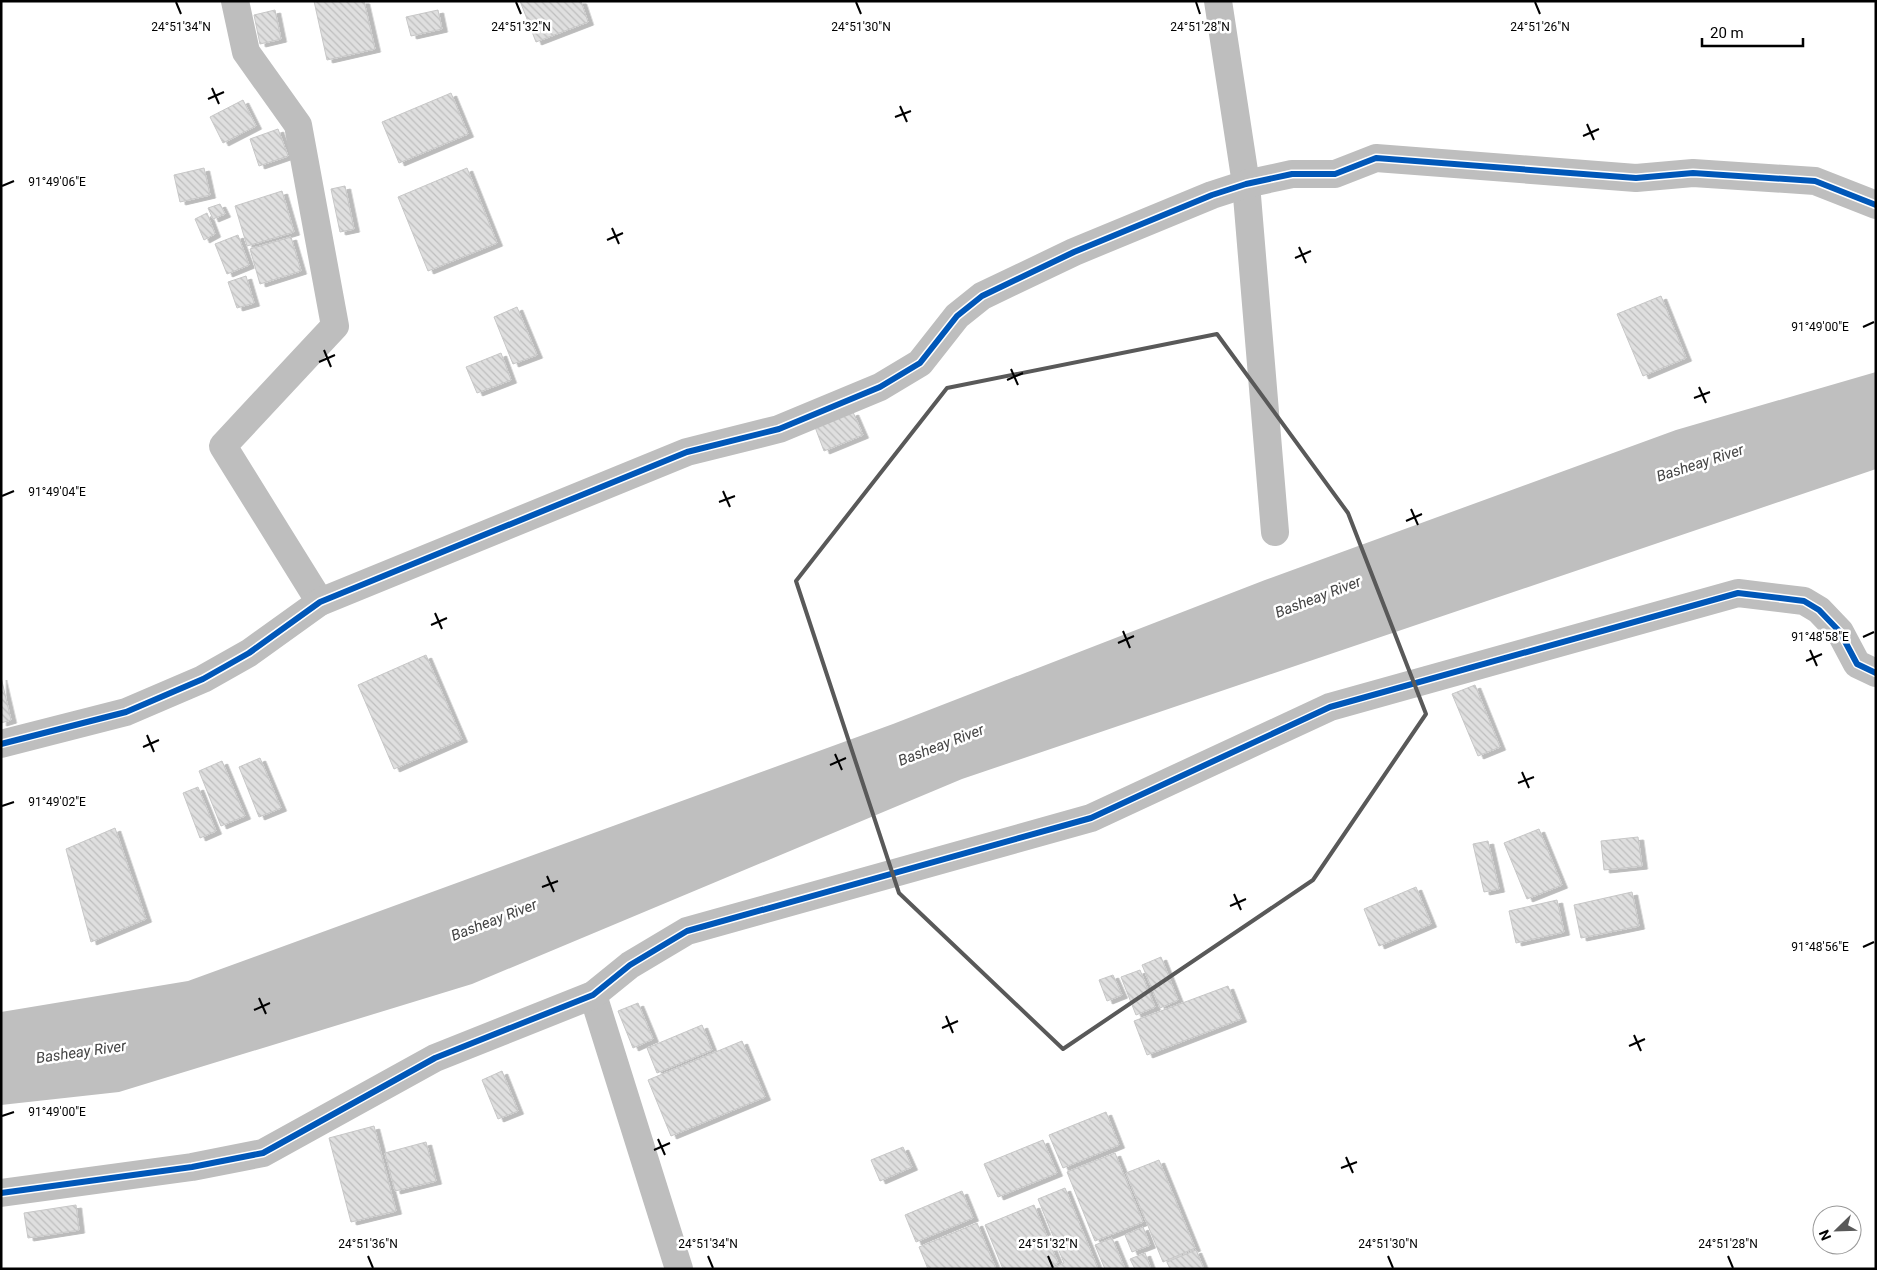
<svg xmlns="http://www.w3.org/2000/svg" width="1877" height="1270" viewBox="0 0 1877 1270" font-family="Roboto,sans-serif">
<defs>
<pattern id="building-back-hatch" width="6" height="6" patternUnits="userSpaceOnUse" patternTransform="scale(1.25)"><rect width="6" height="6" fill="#dfdfdf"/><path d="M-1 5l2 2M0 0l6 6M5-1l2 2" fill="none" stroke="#bebebe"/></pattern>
<filter id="shadow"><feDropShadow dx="5.5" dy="3" stdDeviation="0" flood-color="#0004"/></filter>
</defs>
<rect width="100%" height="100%" fill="#fff"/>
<path fill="#bfbfbf" d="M1876,372V469L962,779L472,984L119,1092L1,1105V1012L188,981L893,724L1265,580L1676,430Z"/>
<g fill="url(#building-back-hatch)" stroke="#c7c7c7" filter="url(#shadow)">
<path d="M314,1H364L375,49L327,60Z"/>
<path d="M520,1H581L588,22L536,42Z"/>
<path d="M275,10L281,39L260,44L254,15Z"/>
<path d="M438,10L442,29L411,36L406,17Z"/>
<path d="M451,93L468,134L399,163L382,122Z"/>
<path d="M243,100L256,126L223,143L210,117Z"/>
<path d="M278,129L288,156L259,166L250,139Z"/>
<path d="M204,168L210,195L180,202L174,175Z"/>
<path d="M467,168L497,243L428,271L398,197Z"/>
<path d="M345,186L354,229L340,232L331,189Z"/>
<path d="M282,191L294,232L247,246L235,206Z"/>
<path d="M220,204L225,214L213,219L208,208Z"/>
<path d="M207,213L215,234L204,240L195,219Z"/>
<path d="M238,235L249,265L227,274L215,244Z"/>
<path d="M291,237L301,271L260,284L250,249Z"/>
<path d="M246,276L254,303L237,308L228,282Z"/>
<path d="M1661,296L1686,358L1643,376L1617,314Z"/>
<path d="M517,307L537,355L513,364L494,317Z"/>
<path d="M501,353L511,380L477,393L466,367Z"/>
<path d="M853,412L863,435L824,451L815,427Z"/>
<path d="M426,655L462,739L394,769L358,685Z"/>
<path d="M1,677L11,720L1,723Z"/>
<path d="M1475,685L1500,747L1478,756L1452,694Z"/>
<path d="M260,758L281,808L259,817L239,767Z"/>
<path d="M222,761L245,816L221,826L199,771Z"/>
<path d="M198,787L216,831L200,838L183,793Z"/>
<path d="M115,828L146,919L91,942L66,849Z"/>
<path d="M1539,829L1562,885L1527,899L1504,843Z"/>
<path d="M1638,837L1642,866L1604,870L1601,841Z"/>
<path d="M1488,841L1499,889L1484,892L1473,844Z"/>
<path d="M1416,887L1431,924L1379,946L1364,909Z"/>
<path d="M1632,892L1639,926L1581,938L1574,905Z"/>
<path d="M1557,900L1564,932L1516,943L1509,911Z"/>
<path d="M1161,957L1178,1000L1160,1008L1142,965Z"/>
<path d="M1140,970L1155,1007L1136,1015L1121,977Z"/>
<path d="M1113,975L1122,995L1107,1001L1099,980Z"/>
<path d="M1228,986L1241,1019L1147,1055L1134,1021Z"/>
<path d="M638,1003L653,1039L633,1048L618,1011Z"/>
<path d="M702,1025L712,1050L657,1073L647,1048Z"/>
<path d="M742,1041L765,1097L671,1136L648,1080Z"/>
<path d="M502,1071L518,1111L498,1119L482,1080Z"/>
<path d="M1106,1112L1119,1145L1063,1168L1049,1135Z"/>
<path d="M374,1126L396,1211L351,1222L329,1138Z"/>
<path d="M1043,1140L1057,1173L998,1197L984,1164Z"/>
<path d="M426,1142L436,1181L395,1191L385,1153Z"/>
<path d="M903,1147L912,1167L880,1181L871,1160Z"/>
<path d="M1115,1153L1143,1222L1095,1241L1067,1172Z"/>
<path d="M1159,1160L1195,1248L1163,1262L1126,1173Z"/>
<path d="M1065,1188L1098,1269H1051L1064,1263L1038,1199Z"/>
<path d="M962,1191L973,1218L916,1242L905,1215Z"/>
<path d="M76,1205L79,1230L28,1238L24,1213Z"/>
<path d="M1034,1205L1058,1263L1045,1269H1003L985,1225Z"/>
<path d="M977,1223L996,1269H928L919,1247Z"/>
<path d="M1143,1227L1150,1245L1132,1252L1125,1235Z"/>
<path d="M1112,1238L1125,1269H1105L1095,1245Z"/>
<path d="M1196,1250L1204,1269H1170L1167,1262Z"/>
<path d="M1145,1253L1151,1269H1135L1130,1259Z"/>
</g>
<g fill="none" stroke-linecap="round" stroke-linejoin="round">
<g stroke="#bebebe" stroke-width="28">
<path d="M235,1L246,52L298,125L335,326L223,446L320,602"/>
<path d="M1218,1L1246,184L1275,532"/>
<path d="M1,744L126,712L203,679L249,653L320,602L687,452L779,429L880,387L920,363L957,316L982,296L1074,252L1212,195L1246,184L1292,174H1335L1376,158L1636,178L1693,173L1815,181L1876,205"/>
<path d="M593,995L679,1269"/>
<path d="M1,1193L192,1167L263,1153L435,1058L593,995L630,965L687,931L1091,818L1330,707L1738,593L1804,601L1819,610L1840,632L1857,664L1876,673"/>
</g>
<defs>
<g id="cycleway">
<path d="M1,744L126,712L203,679L249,653L320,602L687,452L779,429L880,387L920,363L957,316L982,296L1074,252L1212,195L1246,184L1292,174H1335L1376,158L1636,178L1693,173L1815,181L1876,205"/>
<path d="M1,1193L192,1167L263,1153L435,1058L593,995L630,965L687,931L1091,818L1330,707L1738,593L1804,601L1819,610L1840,632L1857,664L1876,673"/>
</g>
</defs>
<use href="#cycleway" stroke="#fff" stroke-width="9"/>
<use href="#cycleway" stroke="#0057b8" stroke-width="6"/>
</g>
<path fill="none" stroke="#595959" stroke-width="4" stroke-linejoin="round" d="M1217,334L1348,513L1426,714L1313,880L1063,1049L899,893L796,581L947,388Z"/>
<path fill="none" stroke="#000" stroke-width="2" d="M176,2L181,14M516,2L521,14M856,2L861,14M1196,2L1200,14M1535,2L1540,14M212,88L219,104M208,99L224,92M900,106L907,122M895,117L911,111M1587,124L1594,140M1583,136L1599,129M2,186L14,181M612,228L619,244M607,240L623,233M1299,247L1306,263M1295,258L1311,251M1863,327L1874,322M324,350L331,367M319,362L335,355M1011,369L1018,385M1007,380L1023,373M1699,387L1706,403M1694,398L1710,392M723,491L730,507M2,496L14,491M719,502L735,496M1411,509L1418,525M1406,521L1422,514M435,613L442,629M431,625L447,618M1123,631L1130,648M1863,637L1874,632M1118,643L1134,636M1810,650L1817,666M1806,661L1822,654M147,735L154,752M143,747L159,740M835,754L842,770M830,765L846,758M1522,772L1529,788M1518,783L1534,777M2,806L14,802M547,876L554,892M542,887L558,881M1234,894L1241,910M1230,906L1246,899M1863,947L1874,942M259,998L266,1014M254,1010L270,1003M946,1016L953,1033M942,1028L958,1021M1634,1035L1641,1051M1629,1046L1645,1039M2,1116L14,1112M658,1139L665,1155M654,1150L670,1143M1346,1157L1353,1173M1341,1168L1357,1162M368,1256L373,1268M708,1256L713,1268M1048,1256L1053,1268M1388,1256L1393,1268M1728,1256L1733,1268"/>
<g text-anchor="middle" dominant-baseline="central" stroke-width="5" stroke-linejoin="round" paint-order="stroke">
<g font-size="15" font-style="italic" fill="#444" stroke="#fff">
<text transform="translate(1700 463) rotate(-18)">Basheay River</text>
<text transform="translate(1318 597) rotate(-21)">Basheay River</text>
<text transform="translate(941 745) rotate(-21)">Basheay River</text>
<text transform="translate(494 920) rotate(-21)">Basheay River</text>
<text transform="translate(81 1052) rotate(-8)">Basheay River</text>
</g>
</g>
<g font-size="12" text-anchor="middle" fill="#000" stroke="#fff" stroke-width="5" stroke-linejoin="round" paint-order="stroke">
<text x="181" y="31">24°51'34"N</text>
<text x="521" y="31">24°51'32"N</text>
<text x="861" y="31">24°51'30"N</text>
<text x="1200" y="31">24°51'28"N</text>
<text x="1540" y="31">24°51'26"N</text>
<text x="57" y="186">91°49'06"E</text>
<text x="1820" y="331">91°49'00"E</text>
<text x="57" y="496">91°49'04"E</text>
<text x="1820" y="641">91°48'58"E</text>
<text x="57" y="806">91°49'02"E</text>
<text x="1820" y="951">91°48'56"E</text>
<text x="57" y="1116">91°49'00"E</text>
<text x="368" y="1248">24°51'36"N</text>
<text x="708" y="1248">24°51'34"N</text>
<text x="1048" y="1248">24°51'32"N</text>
<text x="1388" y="1248">24°51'30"N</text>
<text x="1728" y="1248">24°51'28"N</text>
</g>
<rect width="1877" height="1270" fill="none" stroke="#000000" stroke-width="5"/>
<g transform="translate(1837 1230) rotate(247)"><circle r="24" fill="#ffffff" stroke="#999999"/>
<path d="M0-4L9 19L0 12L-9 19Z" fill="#595959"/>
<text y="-8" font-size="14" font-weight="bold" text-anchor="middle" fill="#000000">N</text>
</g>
<path d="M1702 38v8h101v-8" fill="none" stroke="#000000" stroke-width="2.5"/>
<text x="1710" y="38" font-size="15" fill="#000000" stroke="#ffffff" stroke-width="4" paint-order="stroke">20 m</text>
</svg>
